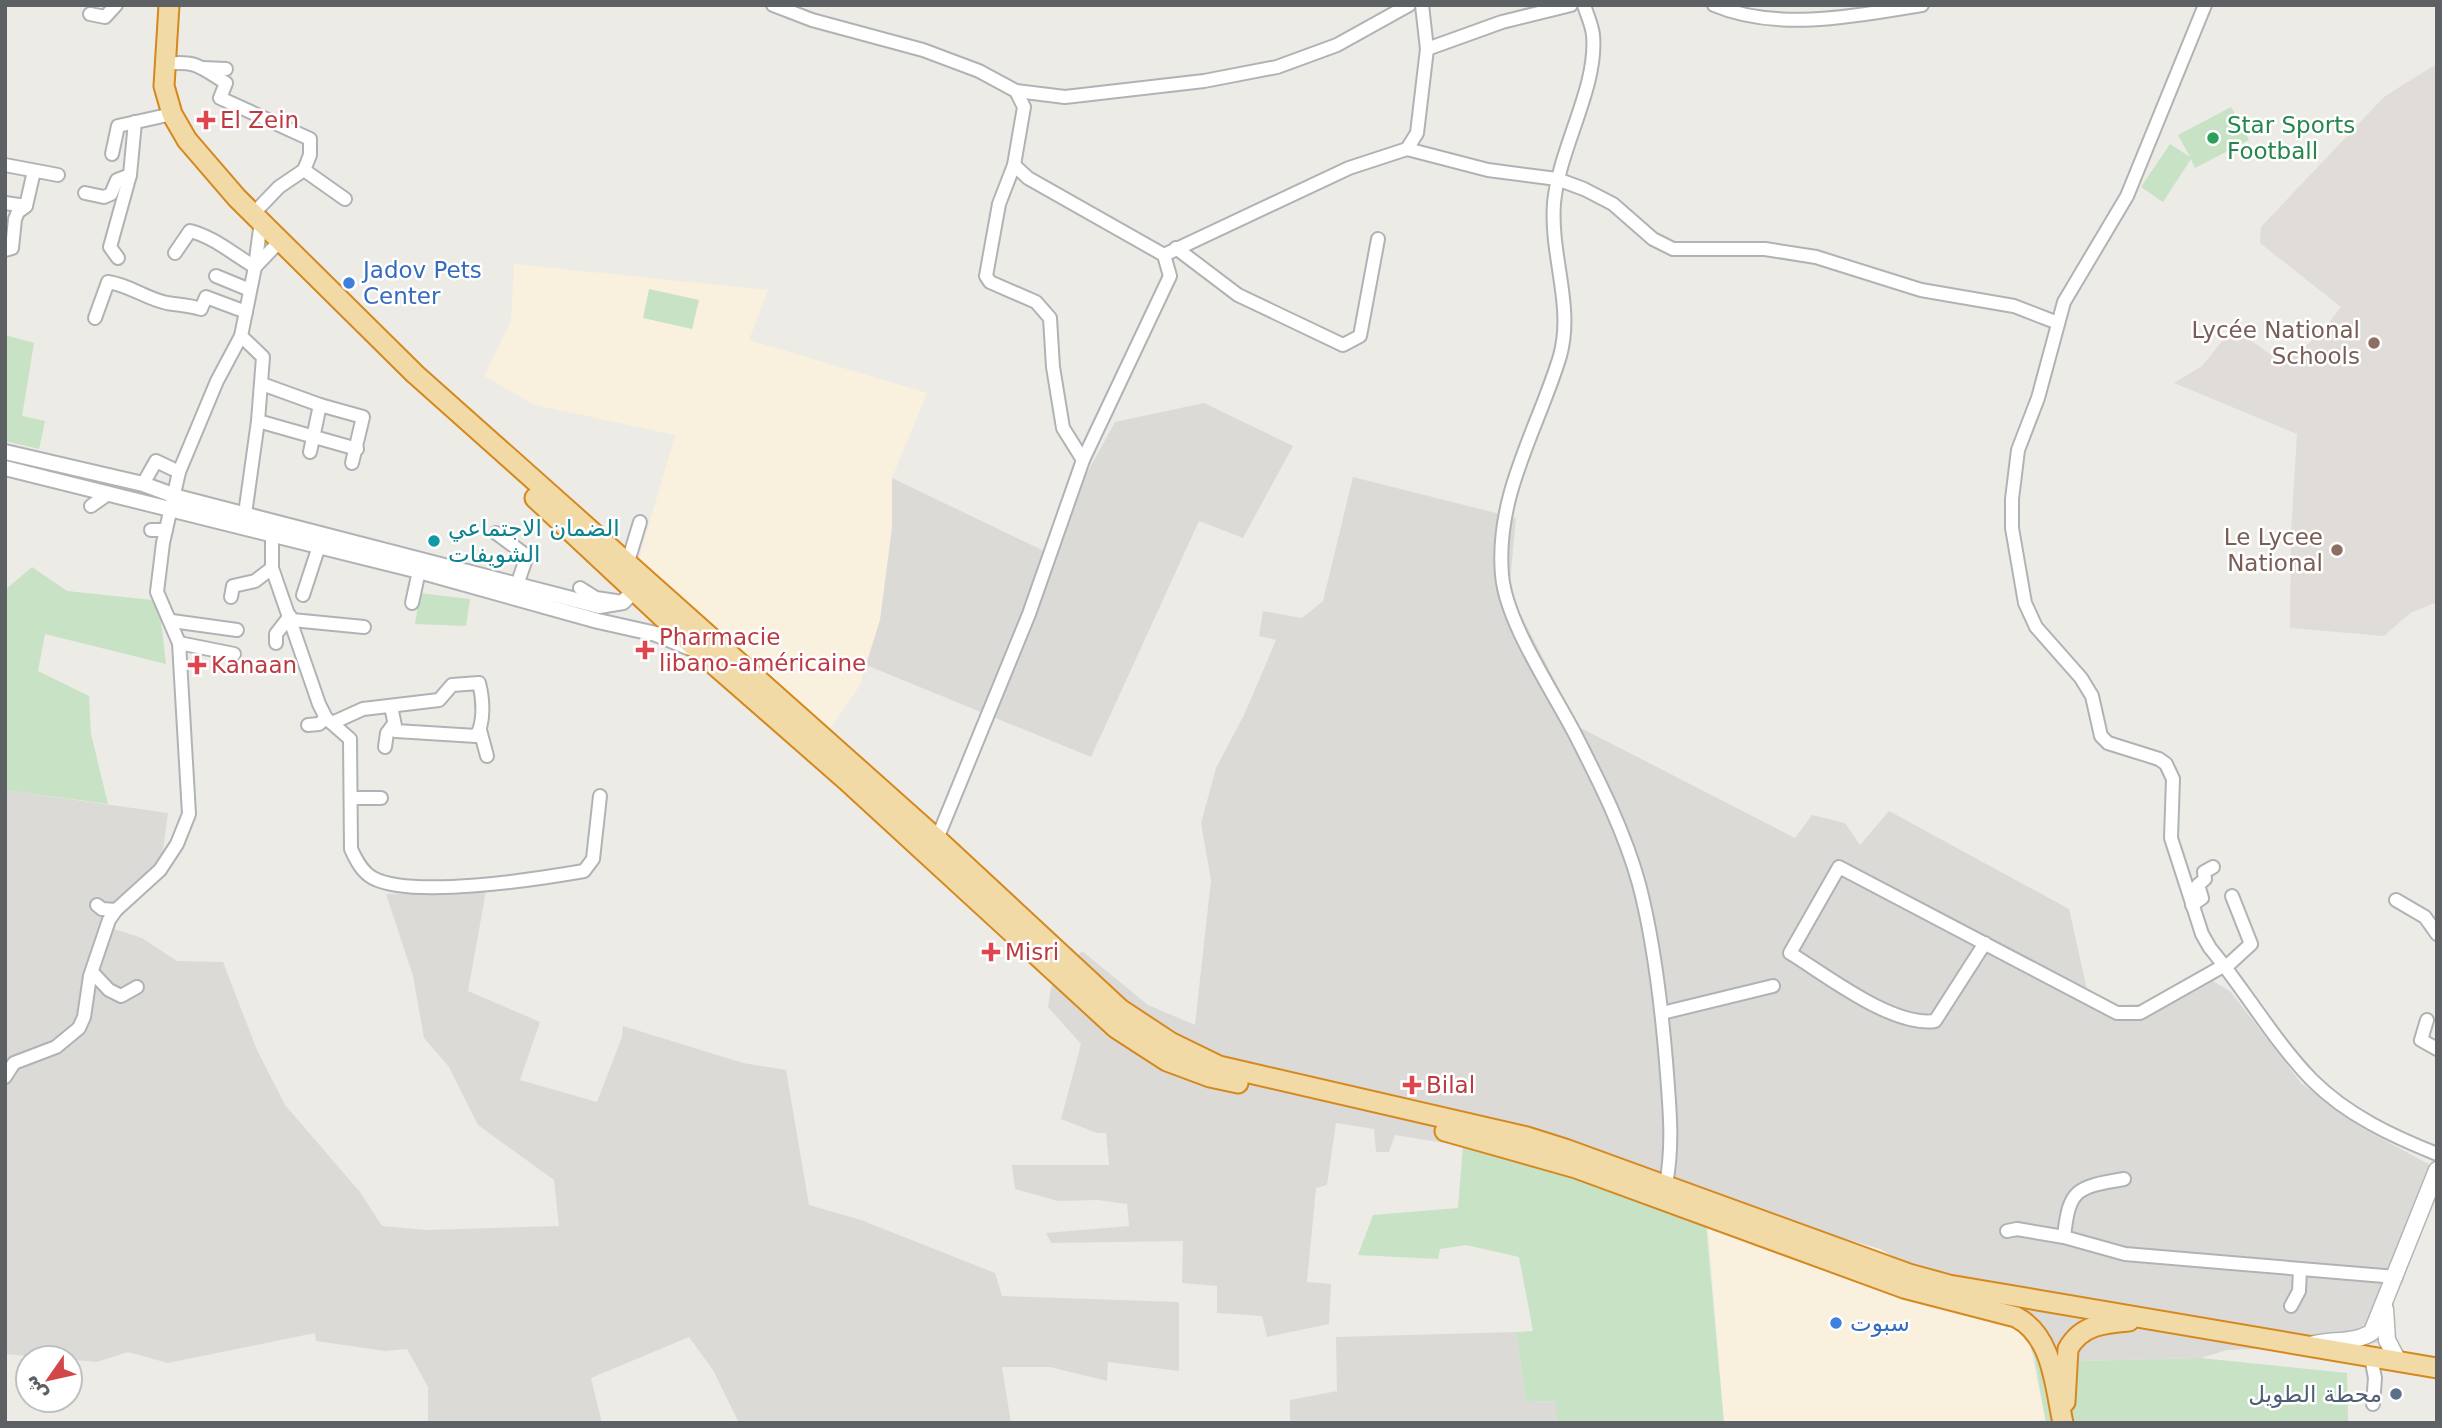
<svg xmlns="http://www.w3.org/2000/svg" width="2442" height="1428" viewBox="0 0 2442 1428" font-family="'DejaVu Sans','Noto Naskh Arabic',sans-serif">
<rect width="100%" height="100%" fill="#edebe5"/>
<g fill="#f9f0de">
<path d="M514,264L768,290L749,340L927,393L892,478V528L880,620L859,687L828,732L697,616L639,559L675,435L535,405L484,376L511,321Z"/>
<path d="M1706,1198L1880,1249L2080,1361L2027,1333L2045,1419L2032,1423H1724Z"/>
</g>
<g fill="#dcdad7">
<path d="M1204,403L1293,446L1243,538L1199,521L1091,757L866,665L880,620L892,528V478L1044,551L1115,422Z"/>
<path d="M1353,477L1516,518L1509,592L1579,727L1795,838L1812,815L1845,823L1860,845L1889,811L2069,909L2087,990L2119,1005L2143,1004L2199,973L2230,991L2301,1083L2362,1128L2434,1167L2378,1343L2227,1350L2201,1358L2080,1361L1880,1249L1706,1198L1463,1146L1395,1135L1389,1152H1376L1374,1129L1336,1123L1327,1185L1316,1188L1307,1282L1331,1284L1329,1324L1267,1337L1262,1316L1217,1313V1286L1182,1283L1183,1241L1051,1243L1046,1233L1129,1226L1127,1204L1098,1200L1058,1201L1015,1189L1012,1165H1109L1106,1133H1097L1061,1119L1081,1044L1048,1007L1051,987L1082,951L1148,1005L1195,1025L1211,880L1201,823L1216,768L1244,715L1276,640L1259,636L1263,611L1302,618L1323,601Z"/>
<path d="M5,790L168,813L161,865L142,882L111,928L142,938L177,961L223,962L257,1050L285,1105L360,1192L382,1226L426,1230L559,1226L554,1180L478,1125L449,1067L424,1038L413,976L386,894L486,891L468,991L540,1022L520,1080L597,1102L622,1037L623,1026L743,1063L786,1070L809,1205L861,1220L995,1273L1002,1296L1179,1302V1371L1108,1362L1107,1381L1050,1367H1002L1011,1423H739L713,1370L689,1337L591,1378L602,1423H428V1387L407,1349L385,1351L316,1341L315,1333L168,1363L128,1352L97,1362L5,1354Z"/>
<path d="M1516,1332L1526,1402L1555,1401L1557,1423H1290V1400L1337,1391L1336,1337Z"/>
</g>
<path fill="#e0dcd7" d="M2433,66L2437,67V602L2410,613L2384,636L2290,628L2291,533L2297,434L2174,383L2202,366L2233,328L2284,364L2321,333L2341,307L2260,243L2261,227L2384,97Z"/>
<g fill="#c8e2c5">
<path d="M2231,107L2249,140L2195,168L2191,159L2163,202L2141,187L2170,144L2190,157L2178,135Z"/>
<path d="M649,289L699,300L692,329L643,318Z"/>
<path d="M5,335L34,343L22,416L45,421L39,449L5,441Z"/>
<path d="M32,567L67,591L152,600L159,604L166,664L45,634L38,671L89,696L91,734L108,804L5,790V590Z"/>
<path d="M420,593L470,599L466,626L415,624Z"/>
<path d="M1463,1146L1705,1212L1724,1423H1557L1555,1401L1526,1402L1516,1332L1533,1331L1519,1257L1466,1245L1440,1249L1438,1259L1358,1255L1373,1215L1458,1208Z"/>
<path d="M2026,1332L2080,1361L2201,1358L2347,1373L2348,1423H2046L2034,1357Z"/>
</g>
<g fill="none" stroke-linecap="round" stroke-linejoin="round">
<defs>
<g id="minor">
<path d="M773,5L812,20L923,50L979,71L1016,91L1065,97L1204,81L1277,67L1337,45L1409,5"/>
<path d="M1422,5L1427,49"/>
<path d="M1584,5C1587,15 1592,25 1593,35C1598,87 1559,148 1554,203C1550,256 1574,306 1560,356C1538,429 1495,495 1502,575C1506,623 1553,691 1576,736C1600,783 1625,833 1639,884C1654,941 1661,1002 1666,1061C1669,1103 1674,1142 1666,1184"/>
<path d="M1714,5C1777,32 1857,16 1922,5"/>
<path d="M2205,5L2127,196L2064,302L2038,398L2018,450L2012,499V528L2025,603L2036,627L2081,678L2092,696L2101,736L2108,743L2159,759L2166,764L2173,779L2171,838L2202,934L2210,948C2245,990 2274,1041 2312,1080C2347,1115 2392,1136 2437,1154"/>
<path d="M90,14L105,17L116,5"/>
<path d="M164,64C196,60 199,66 226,83L220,98L310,139V155L304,170"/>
<path d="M202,68L226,69"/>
<path d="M1016,91L1024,107L1014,165L999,204L986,276L990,282L1036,302L1050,318L1053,367L1063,428L1083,460"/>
<path d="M1407,149L1488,170L1557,179L1584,189L1613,204L1653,239L1673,249H1765L1816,257L1921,290L2014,306L2058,323"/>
<path d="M112,154L118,126L172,114"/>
<path d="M5,165L58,175"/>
<path d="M85,193L104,197L111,194L117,180L130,175L135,122"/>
<path d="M5,203L26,206"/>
<path d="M253,214L279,187L304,170L345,199"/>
<path d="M1176,248L1238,295L1343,345L1360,336L1378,239"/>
<path d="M5,250L12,248L15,219L18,212L26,206L34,171"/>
<path d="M175,253L190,231C214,237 233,254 255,267L261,221"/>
<path d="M1164,255L1349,168L1407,149L1417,133L1427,49L1502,22L1571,5"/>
<path d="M118,258L110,247L130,175"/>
<path d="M216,276L250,290"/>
<path d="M95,318L108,282C130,285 146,299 167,303C179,305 189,305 201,309L206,297L246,312"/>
<path d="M241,336L263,357L258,421L245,514"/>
<path d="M262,384L320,405L310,452"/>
<path d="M320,405L363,417L352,463"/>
<path d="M258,421L357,449"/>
<path d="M143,484L156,461L179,472"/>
<path d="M91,506L108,494"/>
<path d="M151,530H166"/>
<path d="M496,533L527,556L517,585"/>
<path d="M272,534V568L319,704L326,718L350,739L351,849C356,860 362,872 373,878C412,899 538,879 584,871L593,859L600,796"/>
<path d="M627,565L640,522"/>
<path d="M580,588L596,598L616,601"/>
<path d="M303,595L319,546"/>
<path d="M231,597L233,586L255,581L272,568"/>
<path d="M412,603L419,571"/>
<path d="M292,620L364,627"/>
<path d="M172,621L237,630"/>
<path d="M179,643L234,654"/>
<path d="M276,643V634L290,616"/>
<path d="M332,723L363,709L439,700L452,685L479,683C483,698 485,723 476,736L396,731L391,706"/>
<path d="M308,725L319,724L326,718"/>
<path d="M480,730L487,756"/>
<path d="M385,747L387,733L393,725"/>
<path d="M352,798H381"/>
<path d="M937,839L1029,614L1083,460L1170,276L1164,255L1028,178L1014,165"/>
<path d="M2396,900L2425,917L2437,934"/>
<path d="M97,905L102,909L116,910"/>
<path d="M2192,905L2202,898L2198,885L2205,879L2204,872L2213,867"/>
<path d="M1985,943L1935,1021C1892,1027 1826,975 1790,953L1839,867L2117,1013H2140L2225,965"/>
<path d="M2226,967L2251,944L2232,896"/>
<path d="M92,972L109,990L121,996L137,987"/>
<path d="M1662,1013L1773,986"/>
<path d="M2427,1020L2421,1040L2437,1049"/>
<path d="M5,1077L14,1063L56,1047L79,1028L84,1017L90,976L109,920L116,910L160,870L177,844L189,814L179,643L157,592L163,543L179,472L217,381L241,336L255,267L279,242"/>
<path d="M2007,1231L2017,1229L2064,1237L2125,1254L2396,1277"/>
<path d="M2064,1237C2069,1189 2076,1187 2124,1179"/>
<path d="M2291,1306L2299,1291L2300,1269"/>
<path d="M2371,1357L2375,1378L2373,1404"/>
</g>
<g id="tertiary">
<path d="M5,452L143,484L181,498L599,606L623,602L634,591"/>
<path d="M5,468L419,571L598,621L656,634L690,648"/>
</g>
<g id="secondary">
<path d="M2385,1309L2387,1340L2398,1361"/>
<path d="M2311,1345C2330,1339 2355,1344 2372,1332L2437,1170"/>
</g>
<g id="trunk">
<path d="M169,5L164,86L172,114L187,140L237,198L415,374L937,839L1120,1009L1170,1042L1219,1066L1527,1137L1565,1149L1909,1274L1949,1285L2437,1368"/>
<path d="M535,498L702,654L846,780L1116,1028L1167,1061L1210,1077L1238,1083"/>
<path d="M1445,1131L1576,1168L1904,1288L2016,1317C2053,1336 2055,1387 2063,1423"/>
<path d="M2065,1402L2068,1349C2081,1325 2104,1323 2129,1321"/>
</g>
</defs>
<use href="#minor" stroke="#b0b3b6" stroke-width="16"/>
<use href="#tertiary" stroke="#b0b3b6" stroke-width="18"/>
<use href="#secondary" stroke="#b2b5b8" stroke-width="19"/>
<use href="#trunk" stroke="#d5881d" stroke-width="23"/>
<use href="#minor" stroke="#fff" stroke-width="12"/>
<use href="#tertiary" stroke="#fff" stroke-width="14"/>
<use href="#secondary" stroke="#fff" stroke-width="16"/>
<use href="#trunk" stroke="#f2daa7" stroke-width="19"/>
</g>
<g fill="#e0444e" stroke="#fff" stroke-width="2.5">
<path d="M202.5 109.5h7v7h7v7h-7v7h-7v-7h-7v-7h7z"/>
<path d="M641.5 639.5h7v7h7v7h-7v7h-7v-7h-7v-7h7z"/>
<path d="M193.5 654.5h7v7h7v7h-7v7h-7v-7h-7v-7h7z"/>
<path d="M987.5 941.5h7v7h7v7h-7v7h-7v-7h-7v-7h7z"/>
<path d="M1408.5 1074.5h7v7h7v7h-7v7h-7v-7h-7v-7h7z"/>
</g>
<circle fill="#2e9e5b" stroke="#fff" stroke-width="2.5" cx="2213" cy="138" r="7"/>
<g fill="#3f7fe0" stroke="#fff" stroke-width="2.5">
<circle cx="349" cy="283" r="7"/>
<circle cx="1836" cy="1323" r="7"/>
</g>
<g fill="#8d6e63" stroke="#fff" stroke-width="2.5">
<circle cx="2374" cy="343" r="7"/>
<circle cx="2337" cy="550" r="7"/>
</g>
<circle fill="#0f9aa8" stroke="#fff" stroke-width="2.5" cx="434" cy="541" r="7"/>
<circle fill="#5c6f8a" stroke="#fff" stroke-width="2.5" cx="2396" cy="1394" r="7"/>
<g text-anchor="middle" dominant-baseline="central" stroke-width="5" stroke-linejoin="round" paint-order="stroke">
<g font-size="23" fill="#be3a42" stroke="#fff" text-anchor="start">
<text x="220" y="120">El Zein</text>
<text x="659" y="637">Pharmacie<tspan x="659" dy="26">libano-américaine</tspan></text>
<text x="211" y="665">Kanaan</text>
<text x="1005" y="952">Misri</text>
<text x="1426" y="1085">Bilal</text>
</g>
<g font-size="23" fill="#27864d" stroke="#fff" text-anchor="start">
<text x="2227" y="125">Star Sports<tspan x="2227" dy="26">Football</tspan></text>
</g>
<g font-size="23" fill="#366cbe" stroke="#fff" text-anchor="start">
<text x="363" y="270">Jadov Pets<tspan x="363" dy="26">Center</tspan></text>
<text x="1850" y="1323">سبوت</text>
</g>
<g font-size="23" fill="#785e54" stroke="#fff" text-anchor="end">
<text x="2360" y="330">Lycée National<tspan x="2360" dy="26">Schools</tspan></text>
<text x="2323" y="537">Le Lycee<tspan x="2323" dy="26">National</tspan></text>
</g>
<g font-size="23" fill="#0d838f" stroke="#fff" text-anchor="start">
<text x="448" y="528">الضمان الاجتماعي<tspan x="448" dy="26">الشويفات</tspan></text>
</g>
<g font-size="23" fill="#4e5e75" stroke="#fff" text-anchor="end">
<text x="2382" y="1394">محطة الطويل</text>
</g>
</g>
<rect width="2442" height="1428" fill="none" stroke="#5d6164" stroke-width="14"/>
<g transform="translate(49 1379) rotate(236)"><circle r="33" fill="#ffffff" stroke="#bec0c1" stroke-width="2"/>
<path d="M0-5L12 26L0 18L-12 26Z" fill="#d3464a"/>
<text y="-10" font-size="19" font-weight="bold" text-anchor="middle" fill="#5d6164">ش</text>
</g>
</svg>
